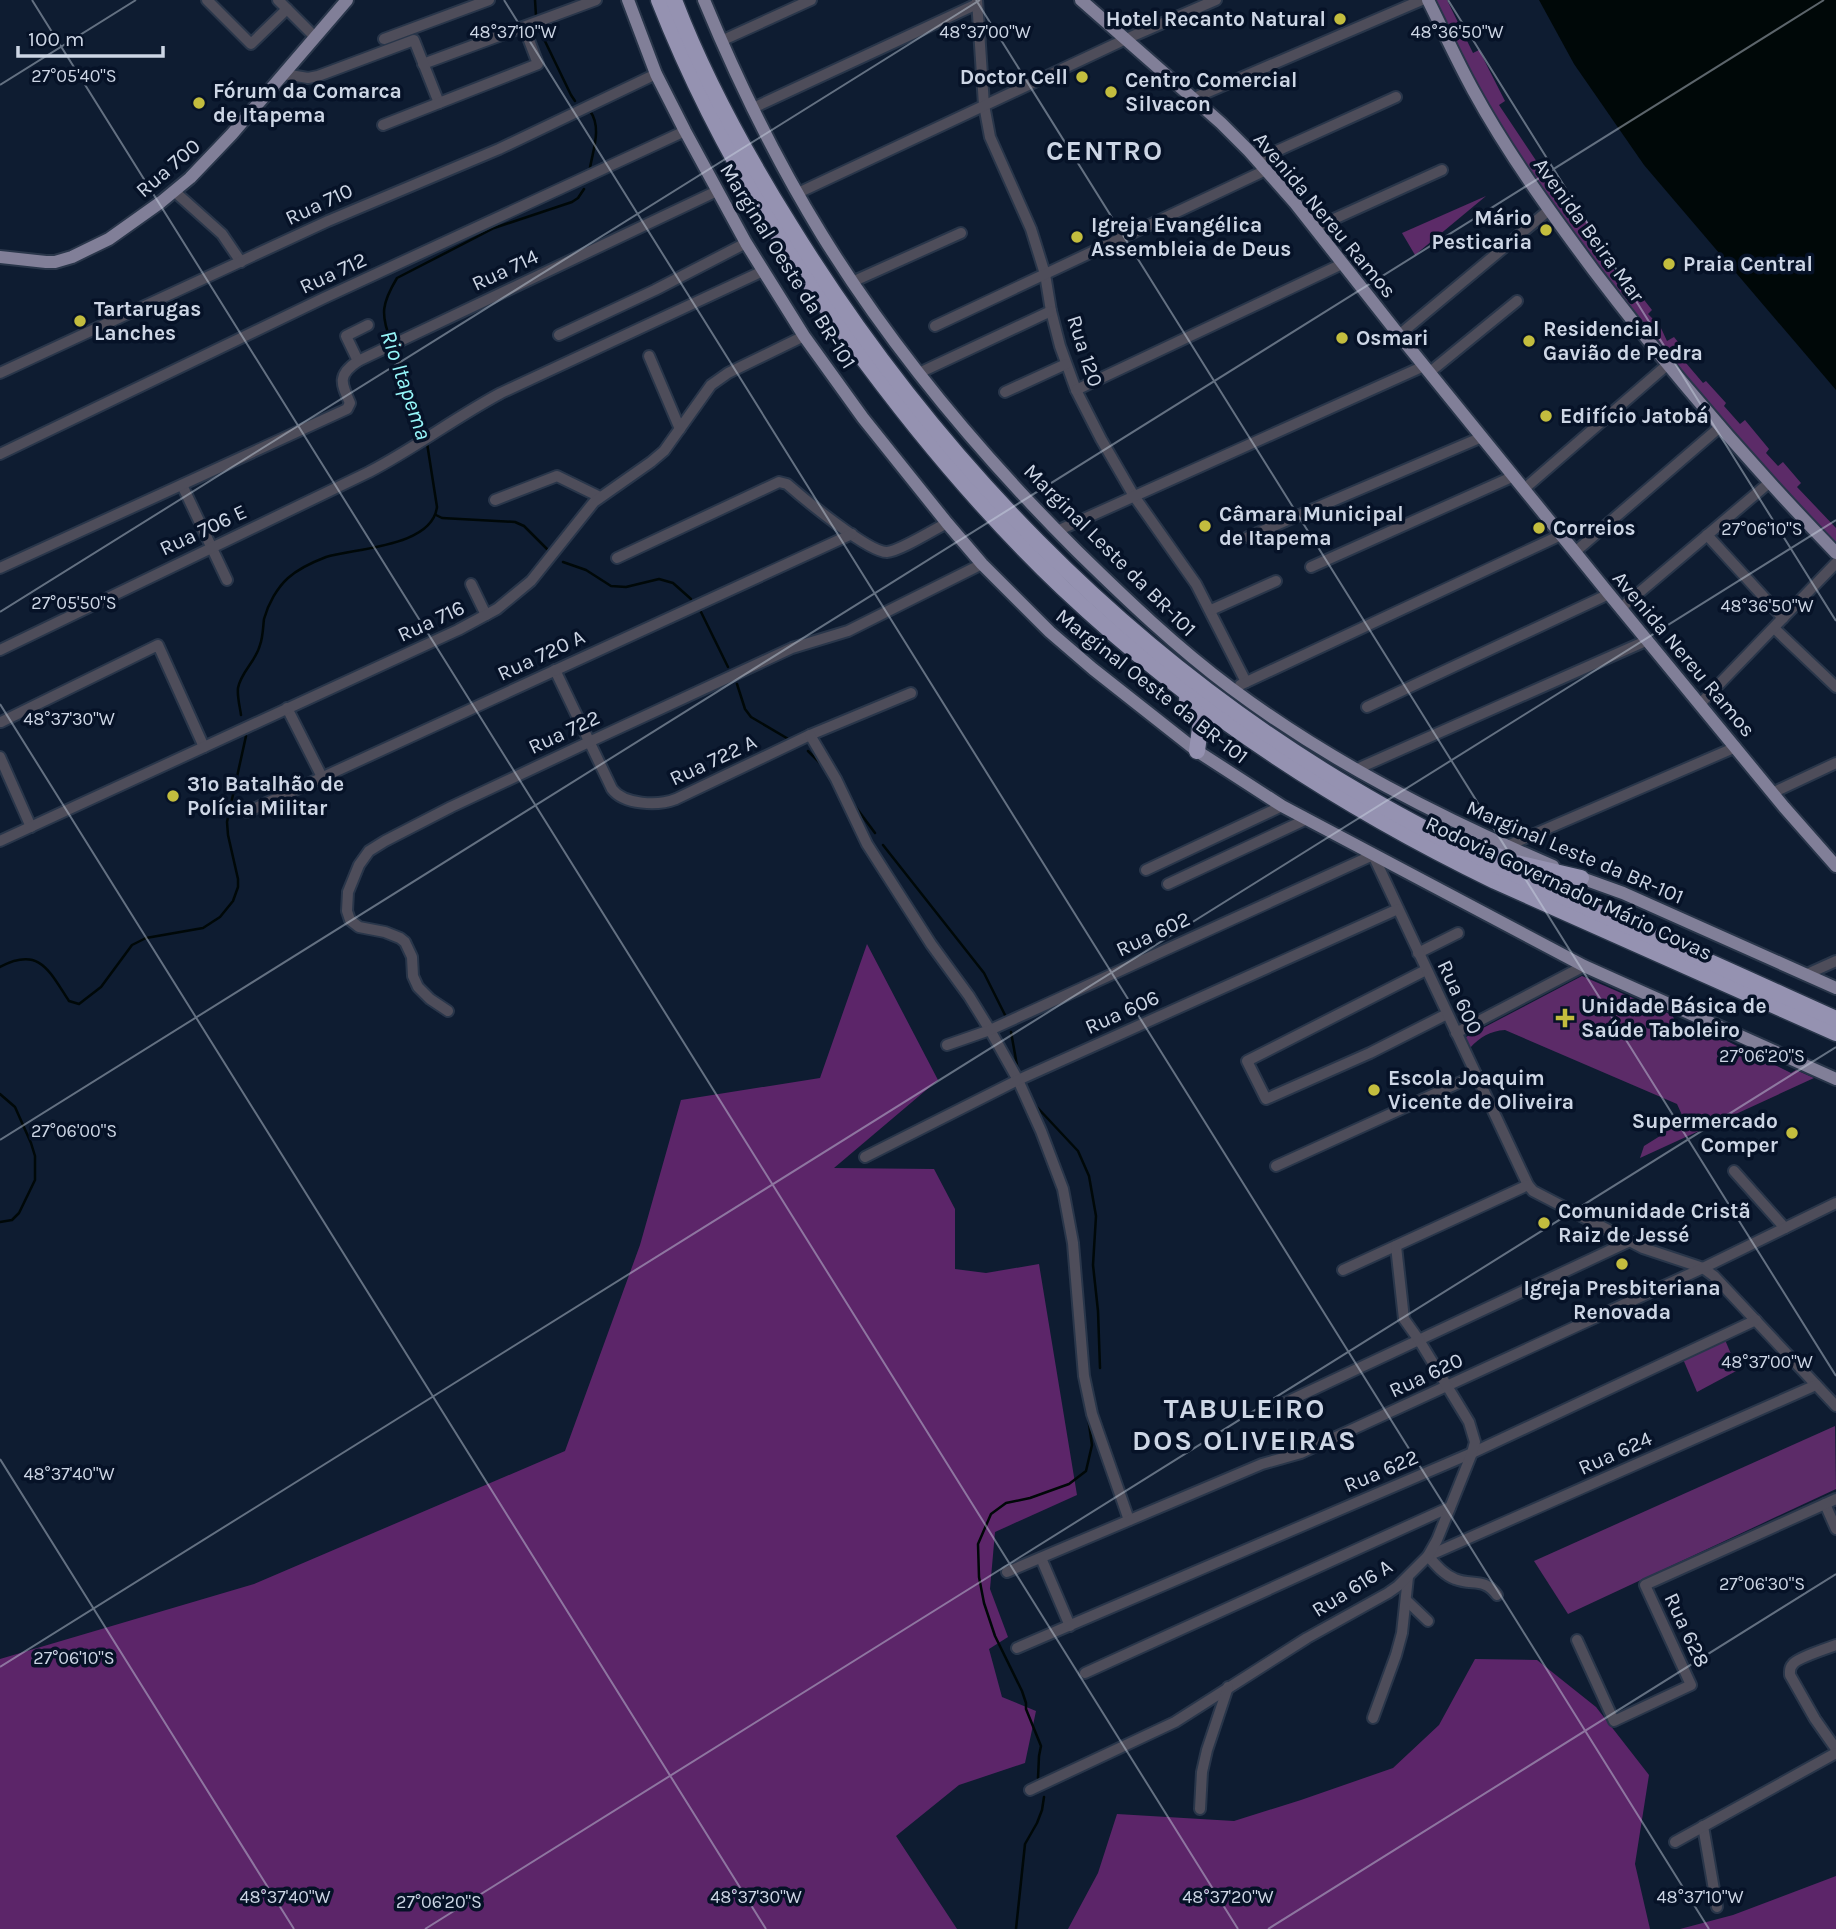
<svg xmlns="http://www.w3.org/2000/svg" width="1836" height="1929" viewBox="0 0 1836 1929" font-family="Karla,sans-serif">
<rect width="100%" height="100%" fill="#0e1c31"/>
<g fill="#5c2b68">
<path d="M1433,0H1447L1473,53L1479,50L1505,101L1499,105L1547,177L1551,174L1602,241L1596,246L1626,286L1631,283L1652,310L1648,314L1660,326L1667,341L1674,337L1691,358L1686,363L1703,383L1706,381L1726,403L1724,406L1740,424L1745,420L1769,449L1766,453L1778,466L1783,462L1801,483L1797,487L1836,528V544L1741,441L1648,336L1521,160L1478,90Z"/>
<path d="M1486,196L1415,255L1402,233Z"/>
<path d="M1582,976L1672,1015L1676,1022L1691,1028L1699,1024L1725,1037L1727,1041L1791,1073L1796,1070L1814,1078L1640,1158L1644,1146L1660,1136L1682,1115L1677,1104L1505,1030C1490,1031 1480,1037 1470,1048L1464,1038Z"/>
<path d="M1725,1340L1738,1370L1697,1392L1683,1359Z"/>
<path d="M1835,1426L1836,1489L1568,1614L1534,1561Z"/>
</g>
<g fill="#5c2569">
<path d="M867,944L938,1080L834,1168L934,1169L955,1209V1269L986,1273L1039,1264L1077,1495L995,1532L990,1589L1008,1637L989,1649L1002,1697L1036,1711L1025,1763L959,1785L896,1836L957,1929H0V1659L254,1584L565,1451L640,1245L681,1100L820,1078Z"/>
<path d="M1475,1659L1537,1660L1596,1707L1649,1775L1635,1864L1650,1929H1068L1098,1873L1117,1814L1234,1821L1301,1800L1393,1768L1439,1725Z"/>
<path d="M1836,1876V1929H1680L1733,1915Z"/>
</g>
<path fill="#000808" d="M1539,0H1836V390L1644,165L1574,64Z"/>
<g fill="none" stroke-linecap="round" stroke-linejoin="round">
<g stroke="#000808" stroke-width="2.5">
<path d="M535,0L536,16"/>
<path d="M542,35L571,95L575,101"/>
<path d="M590,111C602,127 593,150 590,168"/>
<path d="M391,341C380,314 382,303 397,278L494,228L572,202L578,198L584,189"/>
<path d="M394,347L411,390L426,436"/>
<path d="M436,515L442,518L515,522L524,526L549,551"/>
<path d="M563,562L586,570L611,586L626,587L659,579L673,583L691,599"/>
<path d="M701,612L728,667"/>
<path d="M737,684L745,709L751,717L790,740"/>
<path d="M241,715C240,707 237,697 238,688C241,672 256,661 260,645C263,637 263,627 264,619C268,604 277,588 288,578C299,568 313,562 326,557C356,548 432,547 437,507L427,443"/>
<path d="M808,751L824,767"/>
<path d="M852,802L875,833"/>
<path d="M883,845L984,973L1005,1015"/>
<path d="M0,967C40,946 49,971 69,1001L79,1004L101,987L132,945L146,938L203,928L220,917L233,901L238,887V879L228,835L227,822L246,736"/>
<path d="M1011,1032L1018,1071"/>
<path d="M0,1094L15,1107L31,1143L35,1156V1180L19,1213L12,1220L0,1222"/>
<path d="M1035,1105L1078,1151L1089,1176L1096,1216L1093,1265L1098,1311L1100,1368"/>
<path d="M1038,1778L1039,1756L1041,1746L1026,1709V1703L1022,1691L995,1636L984,1603L979,1577L978,1544L991,1514L1006,1503L1030,1498L1069,1484L1086,1471L1092,1445L1088,1417"/>
<path d="M1016,1929L1025,1844L1037,1823L1042,1810L1044,1797"/>
</g>
<defs>
<g id="minor">
<path d="M207,0L251,44L287,9"/>
<path d="M278,0L315,37"/>
<path d="M977,0L984,105L990,137L1031,229L1045,274L1051,311L1060,346L1076,390L1101,439L1134,496L1196,584L1246,682"/>
<path d="M384,39L489,0"/>
<path d="M721,41L811,0"/>
<path d="M423,64L596,0"/>
<path d="M284,74L308,78L318,76L414,40L439,103"/>
<path d="M1194,98L1422,0"/>
<path d="M753,108L977,4"/>
<path d="M383,125L538,64L524,27"/>
<path d="M1257,160L1396,97"/>
<path d="M174,191L222,234L241,262"/>
<path d="M798,193L1126,39L1216,0"/>
<path d="M1314,228L1442,170"/>
<path d="M852,282L961,233"/>
<path d="M935,326L1266,170"/>
<path d="M559,335L655,290L746,243"/>
<path d="M1399,335L1549,210"/>
<path d="M649,356L680,429"/>
<path d="M358,361L346,336L368,325"/>
<path d="M1430,372L1517,301"/>
<path d="M0,373L328,221L499,149L656,74"/>
<path d="M919,373L1051,311"/>
<path d="M1076,390L1342,264"/>
<path d="M1005,392L1066,364"/>
<path d="M0,454L324,298L685,131"/>
<path d="M182,485L227,580"/>
<path d="M1524,489L1667,365"/>
<path d="M495,500L557,476L600,497"/>
<path d="M1057,531L1424,366"/>
<path d="M1707,535L1783,618"/>
<path d="M1248,537L1482,437"/>
<path d="M1575,552L1720,427"/>
<path d="M617,558L779,482L787,484C803,498 869,553 887,552C900,551 933,530 947,523"/>
<path d="M1311,567L1514,476"/>
<path d="M0,568L347,409L350,403C341,383 337,375 358,361L717,191"/>
<path d="M471,584L486,615"/>
<path d="M1621,608L1770,482"/>
<path d="M1211,610L1276,581"/>
<path d="M1774,628L1836,687"/>
<path d="M0,650L369,472C415,448 456,417 501,393L763,271"/>
<path d="M555,670L612,789C624,805 658,806 676,799L810,735L911,693"/>
<path d="M1240,685L1561,535"/>
<path d="M1700,704L1836,563"/>
<path d="M1367,707L1609,594"/>
<path d="M287,708L322,777"/>
<path d="M1,722L158,645L204,747"/>
<path d="M810,735L836,779L867,844L931,944L969,996L990,1030L1018,1080L1041,1131L1063,1189L1073,1243L1084,1376L1092,1414L1129,1520"/>
<path d="M0,757L31,827"/>
<path d="M1357,769L1648,640"/>
<path d="M1772,793L1836,763"/>
<path d="M247,812L852,534"/>
<path d="M0,841L458,630L497,609L531,581L594,502L651,462L664,451L711,385L728,373L804,336"/>
<path d="M1507,846L1736,747"/>
<path d="M1146,870L1282,806"/>
<path d="M1168,884L1307,819"/>
<path d="M1418,953L1458,933"/>
<path d="M1426,970L1247,1061L1266,1099L1370,1053L1447,1014"/>
<path d="M1805,975L1836,961"/>
<path d="M448,1011L430,999L418,987L413,976L412,957L405,942L400,938L385,932L359,927L350,920L347,911L348,892L359,865L369,851L385,841L451,807L589,742L792,648L848,631L982,564"/>
<path d="M1456,1033L1584,966"/>
<path d="M947,1045L990,1030L1373,855L1528,1185L1533,1191L1643,1248L1703,1268L1714,1276L1836,1406"/>
<path d="M865,1157L1018,1080L1398,909"/>
<path d="M1276,1166L1476,1075"/>
<path d="M1734,1171L1785,1228"/>
<path d="M1343,1270L1528,1185"/>
<path d="M1278,1406L1630,1241"/>
<path d="M1825,1504L1836,1529"/>
<path d="M1041,1558L1070,1626"/>
<path d="M1007,1572L1262,1464L1301,1453L1703,1268L1836,1203"/>
<path d="M1497,1595C1484,1577 1472,1586 1455,1579C1444,1575 1436,1565 1428,1556L1816,1385"/>
<path d="M1406,1600L1428,1621"/>
<path d="M1577,1640L1614,1721L1691,1685L1645,1585L1836,1499"/>
<path d="M1836,1645C1828,1648 1797,1658 1793,1664C1789,1668 1790,1671 1790,1675L1815,1719L1836,1749"/>
<path d="M1017,1648L1472,1453L1756,1320"/>
<path d="M1085,1673L1450,1507"/>
<path d="M1373,1718L1396,1655L1402,1633L1408,1577"/>
<path d="M1030,1790L1175,1722L1307,1638L1388,1593L1398,1586L1428,1556L1437,1540L1472,1453L1475,1442L1469,1422L1419,1340L1404,1319L1396,1246"/>
<path d="M1200,1809L1202,1772L1207,1750L1228,1687"/>
<path d="M1703,1826L1717,1907"/>
<path d="M1675,1842L1836,1753"/>
</g>
<g id="major">
<path d="M628,0L656,74L685,131L746,243L804,336L863,418L947,523L982,564L1050,632L1093,669L1197,751L1282,806L1584,966L1836,1079"/>
<path d="M704,0C737,80 776,160 822,235C893,350 981,455 1077,551C1126,599 1176,647 1231,688C1330,762 1441,818 1553,866"/>
<path d="M1081,0L1221,123L1249,151L1295,203L1399,335L1609,594L1784,807L1836,866"/>
<path d="M1428,0C1443,30 1457,61 1473,90C1508,154 1551,213 1594,271C1669,370 1750,464 1836,553"/>
<path d="M0,257L46,262H55L72,257L109,239L161,202L190,178L232,134L347,0"/>
<path d="M1573,875L1623,893L1836,988"/>
</g>
<g id="highway">
<path d="M659,0C707,122 774,237 851,342C915,430 984,513 1063,588C1190,708 1338,805 1495,881L1836,1033"/>
<path d="M674,0C704,79 746,155 791,227C932,455 1121,651 1352,788C1439,840 1531,882 1624,924C1695,955 1765,987 1836,1019"/>
<path d="M1187,699L1201,720L1197,751"/>
<path d="M1498,856L1512,862L1581,878"/>
</g>
</defs>
<use href="#minor" stroke="#29364a" stroke-width="14"/>
<use href="#major" stroke="#29364a" stroke-width="16"/>
<use href="#highway" stroke="#29364a" stroke-width="19"/>
<use href="#minor" stroke="#4e4d5a" stroke-width="10"/>
<use href="#major" stroke="#817f98" stroke-width="12"/>
<use href="#highway" stroke="#9592b1" stroke-width="16"/>
</g>
<path fill="none" stroke="#cdd6e5" stroke-width="2" stroke-opacity="0.45" d="M32,0L1238,1929M504,0L1709,1929M976,0L1836,1376M1448,0L1836,621M0,85L136,0M0,612L980,0M0,704L766,1929M0,1140L1824,0M0,1459L294,1929M0,1667L1836,520M425,1929L1836,1047M1268,1929L1836,1574"/>
<g fill="#c3bd3e" stroke="#061227" stroke-width="2.5">
<circle cx="1340" cy="19" r="7"/>
<circle cx="1082" cy="77" r="7"/>
<circle cx="1111" cy="92" r="7"/>
<circle cx="199" cy="103" r="7"/>
<circle cx="1546" cy="230" r="7"/>
<circle cx="1077" cy="237" r="7"/>
<circle cx="1669" cy="264" r="7"/>
<circle cx="80" cy="321" r="7"/>
<circle cx="1342" cy="338" r="7"/>
<circle cx="1529" cy="341" r="7"/>
<circle cx="1546" cy="416" r="7"/>
<circle cx="1205" cy="526" r="7"/>
<circle cx="1539" cy="528" r="7"/>
<circle cx="173" cy="796" r="7"/>
<path d="M1561.5 1007.5h7v7h7v7h-7v7h-7v-7h-7v-7h7z"/>
<circle cx="1374" cy="1090" r="7"/>
<circle cx="1792" cy="1133" r="7"/>
<circle cx="1544" cy="1223" r="7"/>
<circle cx="1622" cy="1264" r="7"/>
</g>
<g text-anchor="middle" dominant-baseline="central" stroke-width="7" stroke-linejoin="round" paint-order="stroke">
<g font-size="21" font-weight="bold" fill="#cdd6e5" stroke="#061227" text-anchor="start">
<text x="1326" y="19" text-anchor="end">Hotel Recanto Natural</text>
<text x="1068" y="77" text-anchor="end">Doctor Cell</text>
<text x="1125" y="80">Centro Comercial<tspan x="1125" dy="24">Silvacon</tspan></text>
<text x="213" y="91">Fórum da Comarca<tspan x="213" dy="24">de Itapema</tspan></text>
<text x="1532" y="218" text-anchor="end">Mário<tspan x="1532" dy="24">Pesticaria</tspan></text>
<text x="1091" y="225">Igreja Evangélica<tspan x="1091" dy="24">Assembleia de Deus</tspan></text>
<text x="1683" y="264">Praia Central</text>
<text x="94" y="309">Tartarugas<tspan x="94" dy="24">Lanches</tspan></text>
<text x="1543" y="329">Residencial<tspan x="1543" dy="24">Gavião de Pedra</tspan></text>
<text x="1356" y="338">Osmari</text>
<text x="1560" y="416">Edifício Jatobá</text>
<text x="1219" y="514">Câmara Municipal<tspan x="1219" dy="24">de Itapema</tspan></text>
<text x="1553" y="528">Correios</text>
<text x="187" y="784">31º Batalhão de<tspan x="187" dy="24">Polícia Militar</tspan></text>
<text x="1581" y="1006">Unidade Básica de<tspan x="1581" dy="24">Saúde Taboleiro</tspan></text>
<text x="1388" y="1078">Escola Joaquim<tspan x="1388" dy="24">Vicente de Oliveira</tspan></text>
<text x="1778" y="1121" text-anchor="end">Supermercado<tspan x="1778" dy="24">Comper</tspan></text>
<text x="1558" y="1211">Comunidade Cristã<tspan x="1558" dy="24">Raiz de Jessé</tspan></text>
<text x="1622" y="1288" text-anchor="middle">Igreja Presbiteriana<tspan x="1622" dy="24">Renovada</tspan></text>
</g>
<g font-size="21" fill="#cdd6e5" stroke="#061227">
<text transform="translate(168 168) rotate(-41)">Rua 700</text>
<text transform="translate(319 204) rotate(-25)">Rua 710</text>
<text transform="translate(1325 215) rotate(50)">Avenida Nereu Ramos</text>
<text transform="translate(1589 230) rotate(54)">Avenida Beira Mar</text>
<text transform="translate(788 266) rotate(58)">Marginal Oeste da BR-101</text>
<text transform="translate(505 270) rotate(-25)">Rua 714</text>
<text transform="translate(333 273) rotate(-25)">Rua 712</text>
<text transform="translate(1085 351) rotate(72)">Rua 120</text>
<text transform="translate(203 530) rotate(-25)">Rua 706 E</text>
<text transform="translate(1110 550) rotate(45)">Marginal Leste da BR-101</text>
<text transform="translate(431 621) rotate(-25)">Rua 716</text>
<text transform="translate(1684 654) rotate(50)">Avenida Nereu Ramos</text>
<text transform="translate(541 655) rotate(-25)">Rua 720 A</text>
<text transform="translate(1152 686) rotate(38)">Marginal Oeste da BR-101</text>
<text transform="translate(564 732) rotate(-25)">Rua 722</text>
<text transform="translate(713 760) rotate(-25)">Rua 722 A</text>
<text transform="translate(1575 852) rotate(23)">Marginal Leste da BR-101</text>
<text transform="translate(1569 888) rotate(25)">Rodovia Governador Mário Covas</text>
<text transform="translate(1153 934) rotate(-25)">Rua 602</text>
<text transform="translate(1460 997) rotate(65)">Rua 600</text>
<text transform="translate(1122 1012) rotate(-24)">Rua 606</text>
<text transform="translate(1426 1375) rotate(-25)">Rua 620</text>
<text transform="translate(1615 1453) rotate(-24)">Rua 624</text>
<text transform="translate(1381 1471) rotate(-23)">Rua 622</text>
<text transform="translate(1352 1588) rotate(-32)">Rua 616 A</text>
<text transform="translate(1687 1630) rotate(65)">Rua 628</text>
</g>
<g font-size="23" font-style="italic" fill="#96f7fa" stroke="#061227">
<text transform="translate(406 385) rotate(71)">Rio Itapema</text>
</g>
<g font-size="28" font-weight="bold" letter-spacing="2" fill="#cdd6e5" stroke="#061227">
<text x="1105" y="150">CENTRO</text>
<text x="1245" y="1408">TABULEIRO<tspan x="1245" dy="32">DOS OLIVEIRAS</tspan></text>
</g>
</g>
<g font-size="18" text-anchor="middle" fill="#cdd6e5" stroke="#061227" stroke-width="7" stroke-linejoin="round" paint-order="stroke">
<text x="1457" y="38">48°36'50"W</text>
<text x="513" y="38">48°37'10"W</text>
<text x="985" y="38">48°37'00"W</text>
<text x="74" y="82">27°05'40"S</text>
<text x="1762" y="535">27°06'10"S</text>
<text x="74" y="609">27°05'50"S</text>
<text x="1767" y="612">48°36'50"W</text>
<text x="69" y="725">48°37'30"W</text>
<text x="1762" y="1062">27°06'20"S</text>
<text x="74" y="1137">27°06'00"S</text>
<text x="1767" y="1368">48°37'00"W</text>
<text x="69" y="1480">48°37'40"W</text>
<text x="1762" y="1590">27°06'30"S</text>
<text x="74" y="1664">27°06'10"S</text>
<text x="285" y="1903">48°37'40"W</text>
<text x="756" y="1903">48°37'30"W</text>
<text x="1228" y="1903">48°37'20"W</text>
<text x="1700" y="1903">48°37'10"W</text>
<text x="439" y="1908">27°06'20"S</text>
</g>
<path d="M18 46v10h145v-10" fill="none" stroke="#cdd6e5" stroke-width="3.5"/>
<text x="28" y="46" font-size="21" fill="#cdd6e5" stroke="#061227" stroke-width="5" paint-order="stroke">100 m</text>
</svg>
